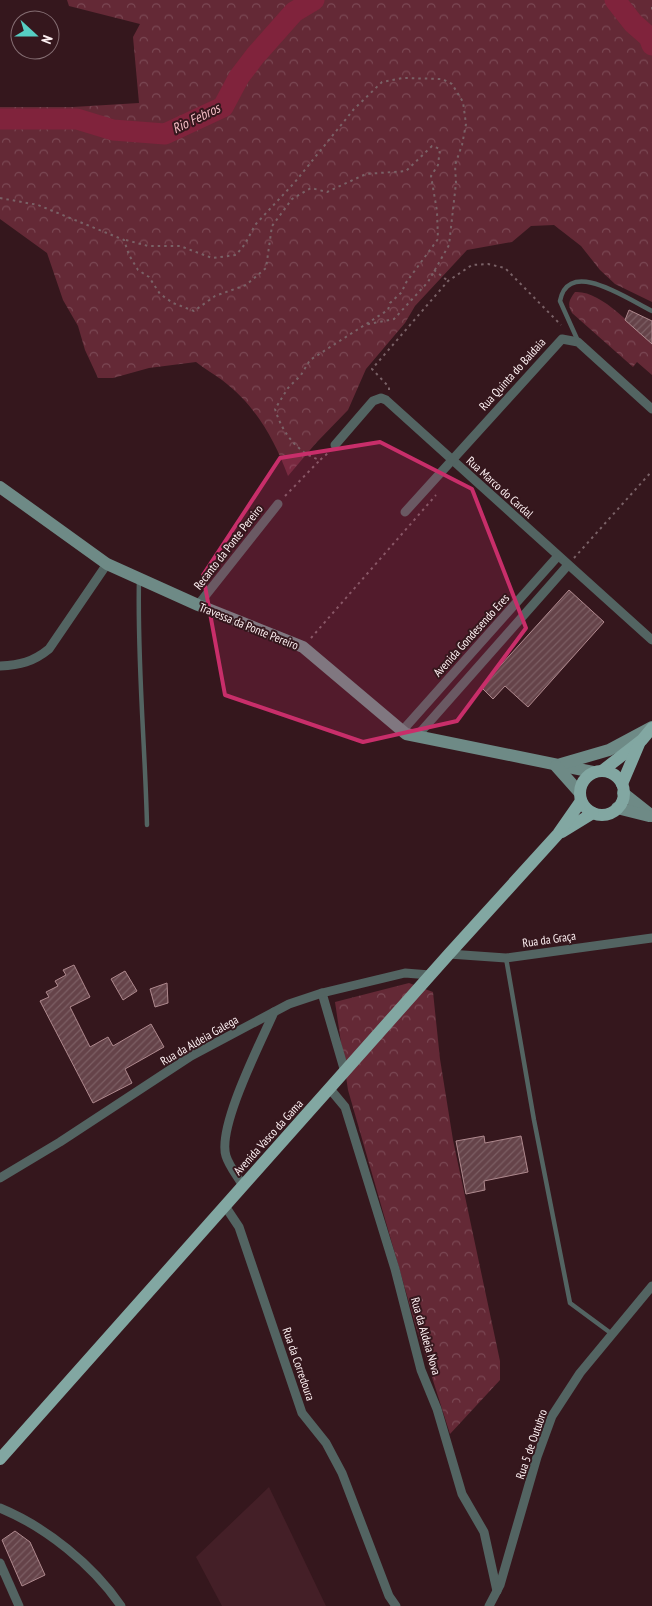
<svg xmlns="http://www.w3.org/2000/svg" width="652" height="1606" viewBox="0 0 652 1606" font-family="'PT Sans Narrow',sans-serif">
<defs>
<pattern id="forest-crowns" width="20" height="18" patternUnits="userSpaceOnUse" patternTransform="scale(1.25)"><rect width="20" height="18" fill="#642936"/><path d="M2 6a3 3 0 1 1 6 0M12 15a3 3 0 1 1 6 0" fill="none" stroke="#7b4854"/></pattern>
<pattern id="building-hatch" width="6" height="6" patternUnits="userSpaceOnUse" patternTransform="scale(1.25)"><rect width="6" height="6" fill="#654349"/><path d="M-1 1l2-2M0 6l6-6M5 7l2-2" fill="none" stroke="#7c5f64"/></pattern>
</defs>
<rect width="100%" height="100%" fill="#35171d"/>
<path fill="#441f27" d="M269,1487L326,1606H222L196,1557Z"/>
<g fill="url(#forest-crowns)">
<path d="M67,0H652V302L615,284L600,270L581,246L554,225L531,226L512,242L467,250L415,306L405,323L366,369L348,410L316,443L288,476C274,438 255,405 222,380C214,374 205,369 196,362L149,368L113,378H98L85,350L78,326L63,300L47,253L0,219V107H73L139,103L133,37L140,24L69,6Z"/>
<path d="M575,292C601,290 634,328 652,344V375L637,362L633,367L572,313C567,304 569,300 575,292Z"/>
<path d="M409,983L433,992L440,1059L453,1140L500,1361V1380L450,1434L416,1327L348,1090L335,1002Z"/>
</g>
<g fill="none" stroke-linecap="round" stroke-linejoin="round">
<g stroke="#80233c" stroke-width="21">
<path d="M615,0L633,23L649,37L652,45"/>
<path d="M0,119H77L113,130L165,134L223,107L239,77L255,56L294,12L314,0"/>
</g>
</g>
<g fill="url(#building-hatch)" stroke="#af898e">
<path d="M629,310L652,321V344L625,320Z"/>
<path d="M569,590L604,622L528,707L505,686L493,699L481,687Z"/>
<path d="M74,965L90,997L70,1007L90,1047L108,1037L113,1046L151,1024L164,1047L125,1069L132,1083L93,1103L40,1001L49,997L46,992L58,986L55,981L66,975L63,970Z"/>
<path d="M125,971L137,991L123,1000L111,979Z"/>
<path d="M167,983L168,1003L155,1007L150,989Z"/>
<path d="M484,1136L485,1143L521,1136L528,1172L484,1181L485,1190L466,1194L456,1141Z"/>
<path d="M15,1531L30,1542L45,1575L22,1586L2,1540Z"/>
</g>
<g fill="none" stroke-linecap="round" stroke-linejoin="round">
<g stroke="#7a6267" stroke-width="2" stroke-dasharray="2.5 4" stroke-linecap="butt">
<path d="M652,7V10"/>
<path d="M0,198L38,205L124,240L129,255L138,270L149,277L160,294L173,303L194,311L215,296L246,285L266,268L272,226L292,199L311,188L327,192L366,174L406,171L432,146L440,149L438,165L431,176L437,211L438,239L405,284L402,292L390,303L388,310L310,360L301,375L288,388L275,409C282,432 297,453 320,460L328,453"/>
<path d="M126,240L148,246H180L212,258L236,255L245,244L255,225L295,182L354,109L382,82L403,78L442,79L452,84L463,102L466,124L462,145L455,165L456,183L449,245L428,282L394,319L364,325"/>
<path d="M434,270L448,281"/>
<path d="M389,390V387L372,369L448,281L472,265L488,264L505,268L561,325"/>
<path d="M285,496L320,460"/>
<path d="M574,558L652,471"/>
<path d="M311,638L436,495"/>
</g>
<g stroke="#536462" stroke-width="4.5">
<path d="M578,341L560,301C568,257 629,300 652,311"/>
<path d="M139,579C137,661 145,743 147,825"/>
<path d="M506,958L534,1120L570,1303L612,1334"/>
</g>
<g stroke="#536462" stroke-width="9">
<path d="M335,445L373,401L381,398L386,400L652,640"/>
<path d="M405,512L562,339L578,342L652,409"/>
<path d="M198,605L278,504"/>
<path d="M0,666C20,665 33,662 49,649L107,564"/>
<path d="M402,731L558,556"/>
<path d="M417,736L568,565"/>
<path d="M449,954L506,958L652,938"/>
<path d="M322,993L345,1072"/>
<path d="M330,1089L345,1107L395,1269L421,1370L437,1409L462,1494L484,1532L497,1591"/>
<path d="M0,1178L60,1142L191,1056L289,1004L322,993L405,973L430,975"/>
<path d="M243,1186C238,1177 229,1166 226,1156C217,1127 261,1042 274,1012"/>
<path d="M225,1206L239,1227L302,1413L326,1443L342,1473L389,1596L396,1606"/>
<path d="M0,1508C46,1527 93,1565 121,1606"/>
<path d="M0,1563L19,1606"/>
<path d="M489,1606L500,1585L537,1457L552,1416L580,1373L652,1286"/>
</g>
<g stroke="#6e8a86" stroke-width="12">
<path d="M0,487L107,564L198,605L303,647L406,734L593,772"/>
<path d="M561,764L609,750L652,727"/>
<path d="M556,766L580,793"/>
<path d="M623,793L652,816"/>
<path d="M617,808L649,816"/>
</g>
<g stroke="#82a7a2" stroke-width="12">
<path d="M602,771L642,740L652,728"/>
<circle cx="602" cy="793" r="22"/>
<path d="M622,784L639,744"/>
<path d="M562,832L593,813"/>
<path d="M0,1459L449,954L558,834L581,801"/>
</g>
</g>
<path fill="#c82e6a" fill-opacity="0.2" stroke="#c82e6a" stroke-width="4" stroke-linejoin="round" d="M380,442L472,489L526,628L457,721L363,742L225,695L203,575L280,458Z"/>
<g text-anchor="middle" dominant-baseline="central" stroke-width="4" stroke-linejoin="round" paint-order="stroke">
<g font-size="12" fill="#fef1f3" stroke="#35171d">
<text transform="translate(512 374) rotate(-48)">Rua Quinta do Baldaia</text>
<text transform="translate(500 487) rotate(42)">Rua Marco do Cardal</text>
<text transform="translate(228 547) rotate(-52)">Recanto da Ponte Pereiro</text>
<text transform="translate(249 626) rotate(22)">Travessa da Ponte Pereiro</text>
<text transform="translate(471 635) rotate(-48)">Avenida Gondesendo Eres</text>
<text transform="translate(549 939) rotate(-8)">Rua da Graça</text>
<text transform="translate(199 1040) rotate(-30)">Rua da Aldeia Galega</text>
<text transform="translate(268 1137) rotate(-48)">Avenida Vasco da Gama</text>
<text transform="translate(426 1336) rotate(74)">Rua da Aldeia Nova</text>
<text transform="translate(299 1364) rotate(71)">Rua da Corredoura</text>
<text transform="translate(531 1444) rotate(-71)">Rua 5 de Outubro</text>
</g>
<g font-size="14" font-style="italic" fill="#f4bec6" stroke="#35171d">
<text transform="translate(196 118) rotate(-26)">Rio Febros</text>
</g>
</g>
<g transform="translate(35 35) rotate(111)"><circle r="24" fill="#35171d" stroke="#856e73"/>
<path d="M0-4L9 19L0 12L-9 19Z" fill="#56cec3"/>
<text y="-8" font-size="14" font-weight="bold" text-anchor="middle" fill="#fef1f3">N</text>
</g>
</svg>
